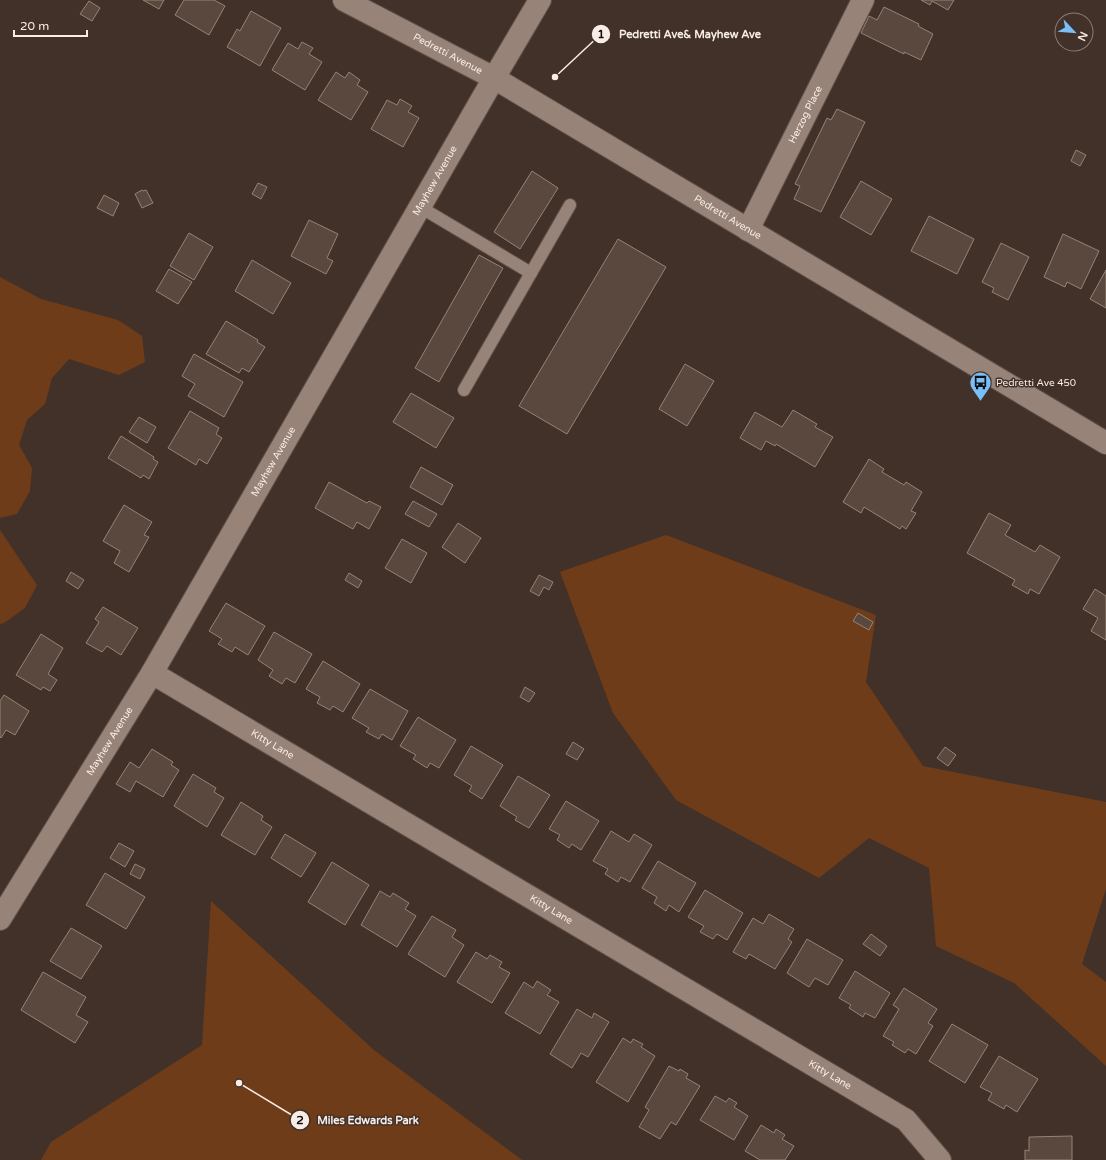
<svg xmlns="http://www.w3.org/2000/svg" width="1106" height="1160" viewBox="0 0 1106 1160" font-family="'Varela Round',sans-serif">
<rect width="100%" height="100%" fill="#423128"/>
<g fill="#6f3c1a">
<path d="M0,277L41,299L118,320L142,336L145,362L119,375L69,359L52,378L45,404L27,420L19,445L32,468L30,491L17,514L0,518Z"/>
<path d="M0,530L37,585L25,608L4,623L0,624Z"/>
<path d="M666,535L876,615L866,682L923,766L1106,802V889L1082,964L1106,982V1066L1014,983L936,946L929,868L869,838L819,878L676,800L613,713L560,572Z"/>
<path d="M211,901L374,1050L522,1160H41L51,1142L202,1045Z"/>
</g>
<g fill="#5a483e" stroke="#968276">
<path d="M143,0H164L159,9Z"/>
<path d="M184,0H214L225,6L209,35L175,15Z"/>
<path d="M921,0H954L948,10L932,1L930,5Z"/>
<path d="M89,1L100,8L92,21L80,14Z"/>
<path d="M884,7L919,24L918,26L933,34L921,60L904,52V54L861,33L869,16L877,20Z"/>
<path d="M251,11L281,28L260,66L227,47L237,29L240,31Z"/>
<path d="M302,42L313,48L309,54L322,62L305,90L272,70L288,43L298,49Z"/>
<path d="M336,72L345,78L349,72L360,80L357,85L368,92L351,120L318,100Z"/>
<path d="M400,99L412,106L408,112L419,118L403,147L371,129L387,100L397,105Z"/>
<path d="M837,109L865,122L821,212L794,199L800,186L795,184L827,118L831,120Z"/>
<path d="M1076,150L1086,155L1080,166L1071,161Z"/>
<path d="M532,171L558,188L520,249L494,232Z"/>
<path d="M861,181L892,199L871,235L840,217Z"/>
<path d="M258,183L267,187L261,199L252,194Z"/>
<path d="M142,190L143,191L146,190L153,203L142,208L135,194Z"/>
<path d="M104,195L119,203L113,216L97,208Z"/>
<path d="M929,216L974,239L957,274L911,251Z"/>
<path d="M309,220L338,234L327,258L333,261L326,274L291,256Z"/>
<path d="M189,233L213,247L194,280L170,266Z"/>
<path d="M1063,234L1099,251L1081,289L1067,282L1065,287L1044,277Z"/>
<path d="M618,239L666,267L567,434L519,406Z"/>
<path d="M1001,243L1029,257L1008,300L992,292L994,288L982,282Z"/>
<path d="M479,255L503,268L439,382L415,368Z"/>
<path d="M252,260L291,283L273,314L235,291Z"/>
<path d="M169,269L192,282L178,304L156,291Z"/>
<path d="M1106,270V308L1090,299Z"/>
<path d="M226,321L258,340L257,342L265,347L249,372L242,368L239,373L206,354Z"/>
<path d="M194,354L243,382L224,417L188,396L195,384L182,376Z"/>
<path d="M685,364L714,381L687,426L659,409Z"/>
<path d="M411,393L454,418L436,448L393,422Z"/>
<path d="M793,410L817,424L815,427L833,437L815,467L776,444L775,446L766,441L761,450L740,438L755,412L782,427Z"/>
<path d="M190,411L219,428L216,434L222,438L207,464L199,459L196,465L168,448Z"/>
<path d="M139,417L156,427L147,443L129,432Z"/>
<path d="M121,436L154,457L153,459L158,462L149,479L143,475L141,478L108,458Z"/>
<path d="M869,459L884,469L882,472L904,485L906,482L922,492L911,511L916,513L906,529L902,526L900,529L864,507L861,513L843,502Z"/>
<path d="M421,467L453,485L442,505L410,487Z"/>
<path d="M329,482L367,503L369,501L381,507L369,529L357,522L353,529L315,508Z"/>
<path d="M413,501L437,514L429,527L405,514Z"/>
<path d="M124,505L152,522L144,535L149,537L129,572L114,563L120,551L103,541Z"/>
<path d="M989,513L1011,525L1005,535L1035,552L1040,545L1060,557L1039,594L1030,589L1028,594L1012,585L1015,580L967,553Z"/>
<path d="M458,523L481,538L465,563L442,547Z"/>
<path d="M402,539L427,553L411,583L385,568Z"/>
<path d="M71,572L84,580L78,589L66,581Z"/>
<path d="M349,573L362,581L358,588L345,580Z"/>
<path d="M539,575L553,582L549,590L544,587L539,596L530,591Z"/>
<path d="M1095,589L1106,596V640L1091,631L1098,618L1083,609Z"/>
<path d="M226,603L265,626L248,655L235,647L232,652L218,644L222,639L209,631Z"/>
<path d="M103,607L138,628L121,655L107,646L102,652L86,643L99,622L95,619Z"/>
<path d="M858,613L873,622L869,630L853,621Z"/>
<path d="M274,632L312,654L295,683L286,678L282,684L269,676L273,670L258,660Z"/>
<path d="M41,634L63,648L48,674L57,680L50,691L43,687L41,690L16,675Z"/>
<path d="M323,661L360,684L343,712L333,706L330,710L317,703L320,697L306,689Z"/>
<path d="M525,687L535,693L529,702L520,697Z"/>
<path d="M370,689L408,711L392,740L382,734L379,739L366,732L369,728L352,718Z"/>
<path d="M4,695L29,711L15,735L6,730L1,738L0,737V701Z"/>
<path d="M418,717L456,740L439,768L430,763L427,768L413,759L416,755L400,746Z"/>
<path d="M573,742L584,749L577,760L566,754Z"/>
<path d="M471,746L503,765L482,799L469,791L472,786L454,775Z"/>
<path d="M945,747L956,755L948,766L937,758Z"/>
<path d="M152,749L173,762L171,765L179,770L163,797L136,781L130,792L116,784L130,762L139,768Z"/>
<path d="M193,774L216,788L214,792L224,798L207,827L174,806Z"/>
<path d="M518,776L550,795L529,828L515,820L517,817L500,806Z"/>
<path d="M566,801L599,821L581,850L572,844L569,848L557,840L560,835L549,829Z"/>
<path d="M241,802L263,816L261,820L272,827L255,855L221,835Z"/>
<path d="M611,831L629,842L634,834L652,845L630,882L621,877L618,882L605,874L608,869L593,861Z"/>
<path d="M285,834L316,853L301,877L271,858Z"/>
<path d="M119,843L134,851L125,867L110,858Z"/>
<path d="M658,861L696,883L679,912L669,905L666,911L654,903L657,897L642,888Z"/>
<path d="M332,862L369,885L345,925L308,902Z"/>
<path d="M135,864L145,869L140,879L130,874Z"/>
<path d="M105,873L145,897L126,929L86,905Z"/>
<path d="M705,890L743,913L727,940L717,934L713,939L700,932L704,926L688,917Z"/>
<path d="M380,891L390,897L393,893L409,903L405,909L416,916L397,947L361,925Z"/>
<path d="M769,914L794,929L788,939L792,942L775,969L749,954L746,959L733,952L753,918L763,924Z"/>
<path d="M432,916L456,930L452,937L464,945L445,977L408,954Z"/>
<path d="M71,928L102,946L81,979L50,961Z"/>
<path d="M871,934L887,946L880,956L863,944Z"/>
<path d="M807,939L843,960L828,985L815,978L809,987L787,973Z"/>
<path d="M476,952L487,959L490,955L502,962L499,967L510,973L492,1003L457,982Z"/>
<path d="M855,971L890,993L875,1018L865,1013L863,1017L849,1008L851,1005L839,998Z"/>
<path d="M43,972L86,997L76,1015L88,1022L75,1043L21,1010Z"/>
<path d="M537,981L551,990L547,995L559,1002L540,1034L505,1013L524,982L533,988Z"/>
<path d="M904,988L937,1009L928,1023L933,1026L916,1054L908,1049L905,1053L892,1045L894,1042L883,1036L899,1009L893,1005Z"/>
<path d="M577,1009L592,1018L594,1013L609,1022L588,1057L581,1053L572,1068L550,1054Z"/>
<path d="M952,1024L988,1045L965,1083L929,1061Z"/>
<path d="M623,1038L631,1043L633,1039L643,1044L641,1047L655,1056L628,1102L596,1082Z"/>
<path d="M999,1056L1038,1079L1017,1112L1006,1105L1004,1109L988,1100L992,1093L980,1087Z"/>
<path d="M669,1066L679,1071L680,1069L688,1074L686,1078L700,1086L676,1125L671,1122L660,1139L639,1127L649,1110L645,1107Z"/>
<path d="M715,1096L726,1102L729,1098L737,1103L734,1107L748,1116L734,1140L700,1120Z"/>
<path d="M761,1125L774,1133L776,1129L785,1135L782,1139L794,1146L785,1160H760L745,1151Z"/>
<path d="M1072,1136V1160H1025V1150L1029,1151V1137Z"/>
</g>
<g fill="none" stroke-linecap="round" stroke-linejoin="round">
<defs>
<g id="service">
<path d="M420,207L531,273L464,390"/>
<path d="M531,273L570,205"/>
</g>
<g id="minor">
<path id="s1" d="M748,230L863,0"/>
<path id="s2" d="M152,673L906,1120L940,1160"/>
<path id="s3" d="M0,919L152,673L494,78L540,0"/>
</g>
<g id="tertiary">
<path id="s4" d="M344,0L494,78L1106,443"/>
</g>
</defs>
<use href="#service" stroke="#5e5048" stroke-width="14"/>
<use href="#minor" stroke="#5e5048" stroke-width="24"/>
<use href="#tertiary" stroke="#5e5048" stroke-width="24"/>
<use href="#service" stroke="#978378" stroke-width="12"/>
<use href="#minor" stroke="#978378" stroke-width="22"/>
<use href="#tertiary" stroke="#978378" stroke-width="22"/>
</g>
<defs>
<symbol id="bus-pin" viewBox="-11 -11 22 30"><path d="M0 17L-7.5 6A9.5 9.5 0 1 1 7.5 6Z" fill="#79bff8" stroke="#423128"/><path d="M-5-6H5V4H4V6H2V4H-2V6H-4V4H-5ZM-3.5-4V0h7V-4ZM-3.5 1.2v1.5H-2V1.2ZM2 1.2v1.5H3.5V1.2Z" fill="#111"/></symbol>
</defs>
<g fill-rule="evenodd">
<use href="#bus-pin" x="968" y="370" width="25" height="34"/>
</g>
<g text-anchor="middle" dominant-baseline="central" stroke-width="3" stroke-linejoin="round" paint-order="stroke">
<g font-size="10" fill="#f8ece6" stroke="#423128">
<text stroke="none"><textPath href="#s4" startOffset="117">Pedretti Avenue</textPath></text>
<text stroke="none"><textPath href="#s1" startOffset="129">Herzog Place</textPath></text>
<text stroke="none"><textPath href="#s3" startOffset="857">Mayhew Avenue</textPath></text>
<text stroke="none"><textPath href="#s4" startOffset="441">Pedretti Avenue</textPath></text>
<text stroke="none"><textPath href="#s3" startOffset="533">Mayhew Avenue</textPath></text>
<text stroke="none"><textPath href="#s3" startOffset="209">Mayhew Avenue</textPath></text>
<text stroke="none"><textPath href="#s2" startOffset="140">Kitty Lane</textPath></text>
<text stroke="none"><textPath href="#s2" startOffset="464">Kitty Lane</textPath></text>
<text stroke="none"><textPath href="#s2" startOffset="788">Kitty Lane</textPath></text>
</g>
<g font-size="10" fill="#f8ece6" stroke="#423128" text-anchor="start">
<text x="996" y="383">Pedretti Ave 450</text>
</g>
</g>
<path fill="none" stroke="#f8ece6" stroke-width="1.5" d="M555 77L601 34M239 1083L300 1120"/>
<g fill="#f8ece6" stroke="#423128" stroke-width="1.5">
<circle cx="555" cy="77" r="4"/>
<circle cx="239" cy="1083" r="4"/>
<circle cx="601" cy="34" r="10"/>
<circle cx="300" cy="1120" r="10"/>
</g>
<g font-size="12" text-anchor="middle" font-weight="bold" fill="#111">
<text x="601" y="38">1</text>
<text x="300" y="1124">2</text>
</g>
<g font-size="11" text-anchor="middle" font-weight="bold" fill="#f8ece6" stroke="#423128" stroke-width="3" stroke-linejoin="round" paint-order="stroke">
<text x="690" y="38">Pedretti Ave&amp; Mayhew Ave</text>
<text x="368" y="1124">Miles Edwards Park</text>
</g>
<g transform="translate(1074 32) rotate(116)"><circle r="19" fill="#423128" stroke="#8b7c74"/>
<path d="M0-3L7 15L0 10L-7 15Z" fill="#79bff8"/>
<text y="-6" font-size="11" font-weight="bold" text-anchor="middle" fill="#f8ece6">N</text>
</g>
<path d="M14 30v6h73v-6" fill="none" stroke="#f8ece6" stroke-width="2"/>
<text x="20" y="30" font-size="12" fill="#f8ece6" stroke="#423128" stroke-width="3" paint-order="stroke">20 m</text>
</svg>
